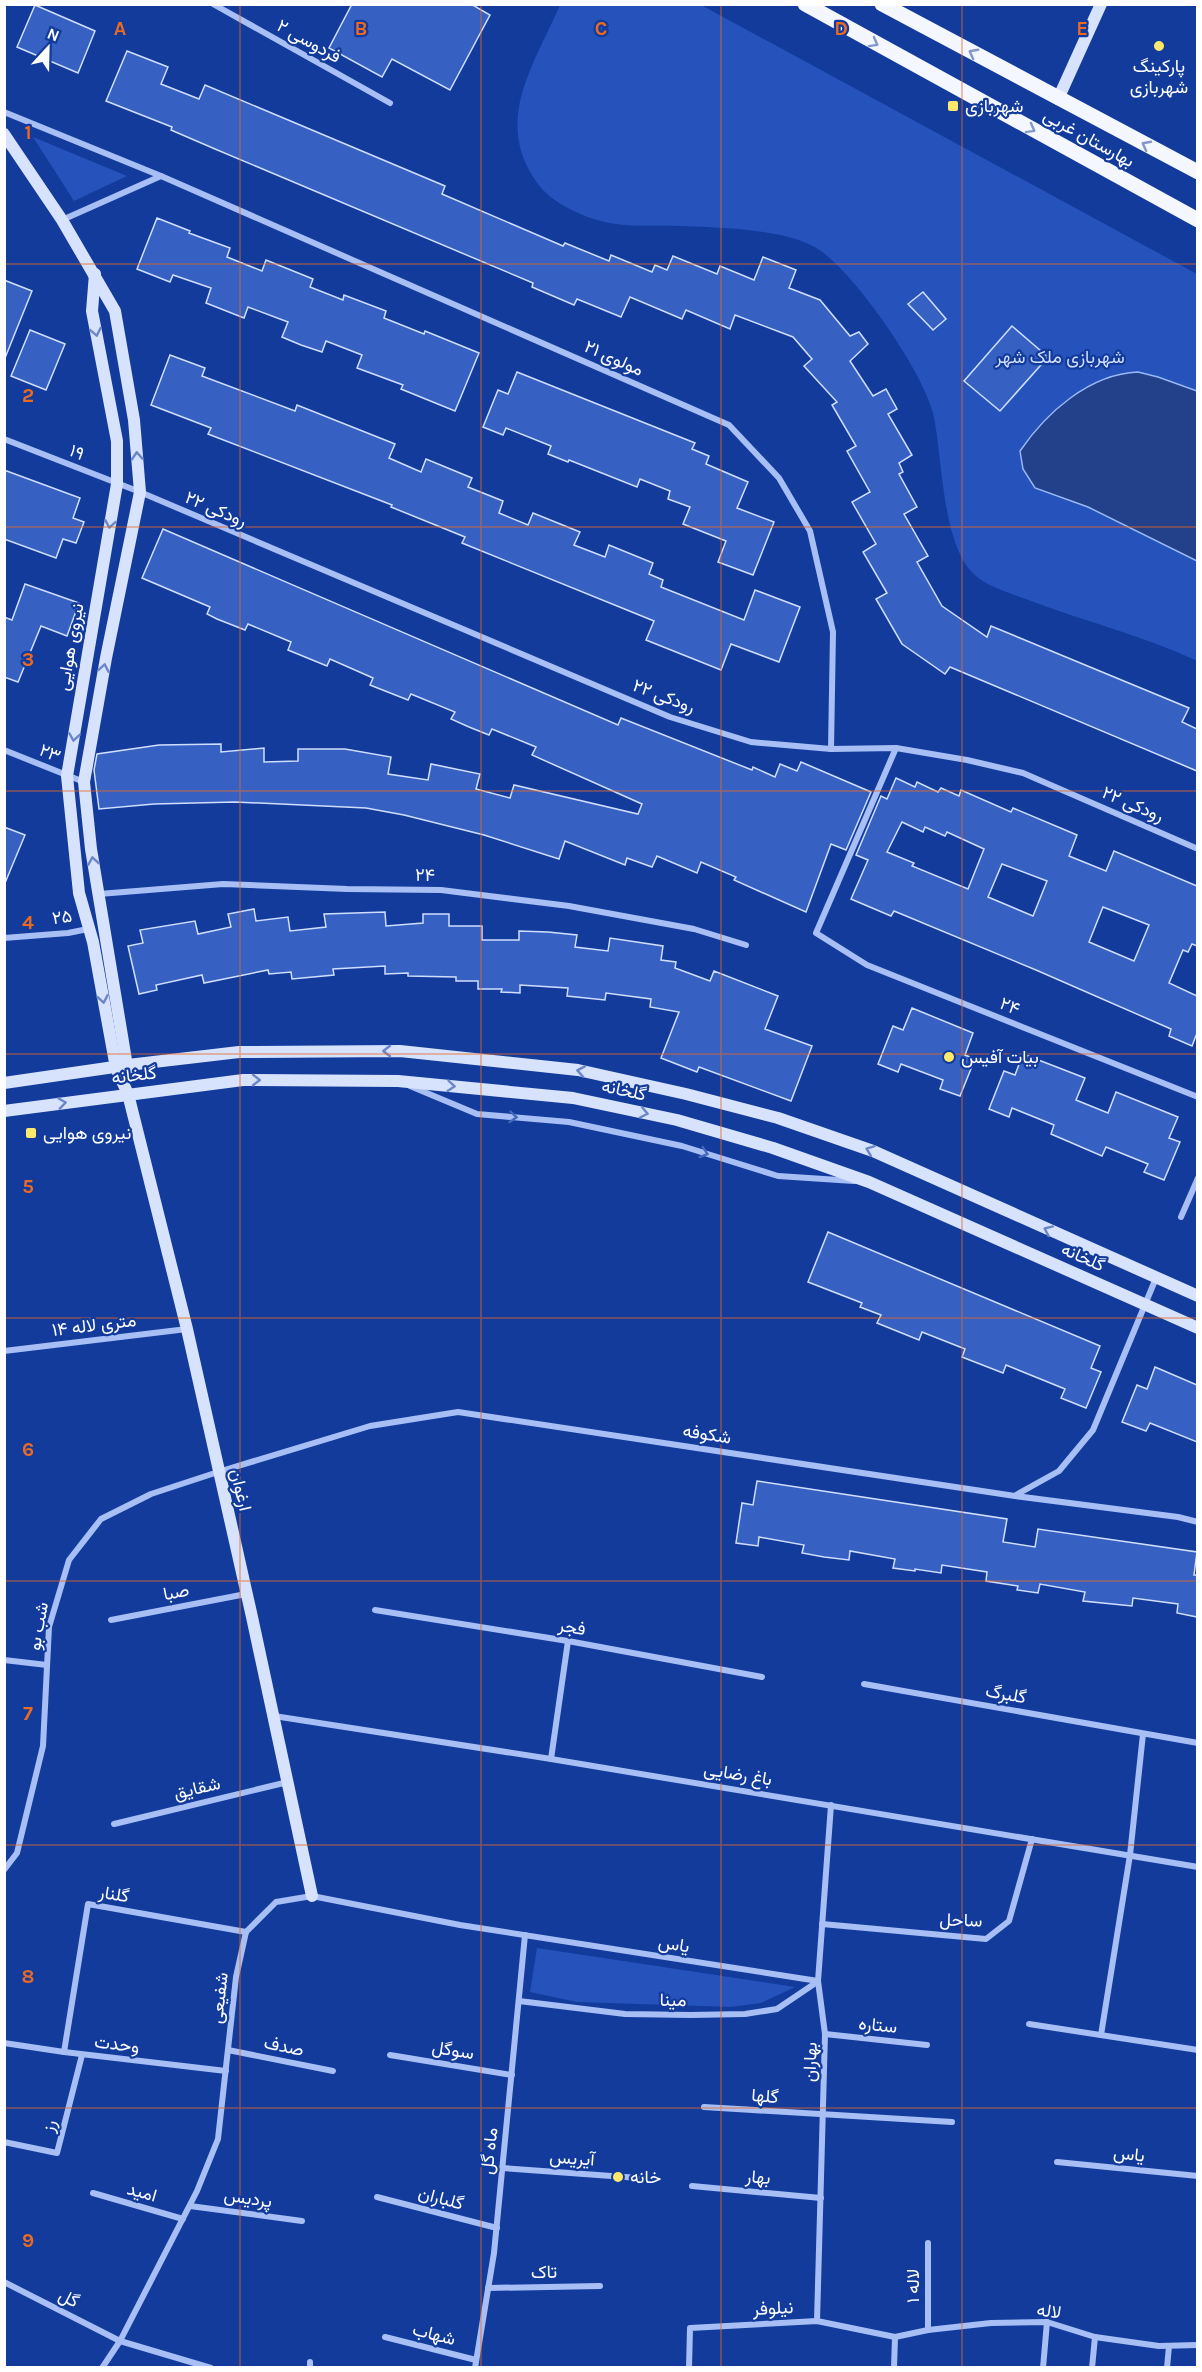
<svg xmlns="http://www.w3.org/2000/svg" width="1202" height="2372" viewBox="0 0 1202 2372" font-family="Karla,Vazirmatn,sans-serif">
<rect width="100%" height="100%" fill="#123b9c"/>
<g fill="#2553bb">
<path d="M560,5H701L1197,274V661C1144,636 1086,622 1031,601C1016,595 988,587 976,576C941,547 943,456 933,413C922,370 857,277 821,251C803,239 784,235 763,232C736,228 708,227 681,226C637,225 609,230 568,208C557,202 546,195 538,184C492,122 534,65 560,5Z"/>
<path d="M33,137L127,176L74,201Z"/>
<path d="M537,1948L795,1987L761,2003L731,2007L577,2002L530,1992Z"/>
</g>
<path fill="#23408a" stroke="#99b8f7" stroke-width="1.5" d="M1138,372L1158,377L1197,391V561L1088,507L1035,488L1023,469L1020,451C1046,413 1089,374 1138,372Z"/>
<g fill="#3661c2" stroke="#d0defe" stroke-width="1.5" fill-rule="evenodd">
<path d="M352,4H471L490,15L450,90L392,59L382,77L329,48Z"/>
<path d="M35,5L95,31L78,73L17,47Z"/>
<path d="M127,51L168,67L161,84L199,99L205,85L445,186L442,194L563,246L565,243L609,261L611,255L652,272L655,265L667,270L673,256L717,274L720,266L754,280L763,257L796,270L789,288L820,300L850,336L859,332L868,344L850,361L873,396L886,389L897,409L888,414L912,455L899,463L903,472L899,474L917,507L904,514L928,556L917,562L942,606L987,637L991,626L1189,708L1182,722L1197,729V771L950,667L945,674L902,644L876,599L887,593L863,552L876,544L852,502L870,492L847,451L856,446L832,405L837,402L804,366L812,359L793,337L735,315L730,329L686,310L682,319L630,297L621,317L577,299L574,305L532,287L533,283L215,149L171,130L172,127L106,101Z"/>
<path d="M157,218L190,231L189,233L230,248L227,257L262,271L266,260L313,279L310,287L343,300L344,295L386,311L384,318L424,334L425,331L479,353L455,411L401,389L403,385L357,368L362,355L326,341L322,352L301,345L282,337L288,322L248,307L244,318L206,303L211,288L173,275L170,282L137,269Z"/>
<path d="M4,280L32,291L5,358H4Z"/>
<path d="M923,292L946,319L933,330L908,304Z"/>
<path d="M1012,326L1048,357L1000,411L964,381Z"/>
<path d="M30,330L65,344L46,390L11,376Z"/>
<path d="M170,355L205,368L202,376L295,411L297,405L395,444L389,458L421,472L426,459L472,478L468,487L503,501L499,513L528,525L533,513L580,532L574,545L605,557L609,545L653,563L649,574L663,580L661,587L744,620L755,590L800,607L779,662L731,644L721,670L646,640L654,621L462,543L465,537L391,507L392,505L208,434L211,428L151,405Z"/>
<path d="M517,372L695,443L692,449L709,456L706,464L748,482L737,508L774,522L753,575L718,562L726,541L683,524L690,507L668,499L670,491L640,479L637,487L569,460L568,462L548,454L551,446L506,428L503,435L483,427L498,390L508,394Z"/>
<path d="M4,470L80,498L73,518L84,522L76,543L63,539L56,558L4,539Z"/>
<path d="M163,529L618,725L621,718L752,770L753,767L775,777L780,764L797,771L801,762L871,792L846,850L831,844L806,912L734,880L736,877L701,862L697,873L657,856L652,867L627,858L625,865L565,841L559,859L484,835L404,815L366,808L235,802L154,804L99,809L94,770L97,754L159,745L221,744V752L264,748V762L298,761V749H345L391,757L388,774L428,780L431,764L480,774L476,789L510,798L514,785L638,814L642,804L532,755L536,747L492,729L489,735L469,727L451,719L455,712L411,694L408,700L370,685L373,678L330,659L327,666L288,650L291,642L248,624L245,630L217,619L207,614L210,607L142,578Z"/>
<path d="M25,584L79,603L67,636L41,626L18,682L4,677V617L12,620Z"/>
<path d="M896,778L915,787L917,782L938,792L941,788L959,796L961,790L1011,812L1013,808L1077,835L1069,856L1106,871L1114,851L1197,886V946L1192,944L1188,952L1183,950L1169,983L1197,996V1033L1192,1046L1169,1036L1171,1029L1036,970L894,911L891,916L851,899L868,860L856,855L881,796L887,799ZM902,822L923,832L925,827L945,836L947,832L984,849L968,889L912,866L914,863L887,852ZM1002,864L1047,881L1033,916L988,897ZM1103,907L1149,925L1134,961L1089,942Z"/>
<path d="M4,827L25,835L5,883H4Z"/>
<path d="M254,909L256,921L288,917L290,931L326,927L324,914L385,912L386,926L423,923V914H449V926H482V940H519V931L548,932L577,935L575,947L608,951L610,938L663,946L661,960L676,962L675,968L710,981L714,971L778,996L765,1029L812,1046L791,1101L699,1067L697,1072L661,1058L679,1012L650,1007L651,999L606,993L605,1000L567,996L568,988L520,985V993L501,992L502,989H478V981H456V977L408,976V973L385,974V966L333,969L334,975L292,979L291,972L269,974L268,970L204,983L202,975L156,985L157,990L139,994L128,946L143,943L140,930L195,921L198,934L231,927L228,914Z"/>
<path d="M912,1008L973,1033L965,1055L975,1059L960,1096L940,1089L943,1080L901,1064L898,1072L878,1064L893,1026L903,1030Z"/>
<path d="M1023,1054L1085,1078L1076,1100L1108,1113L1116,1092L1178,1117L1169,1138L1180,1142L1164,1180L1144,1172L1148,1164L1106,1147L1102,1156L1051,1134L1054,1125L1012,1108L1009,1117L989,1109L1004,1071L1015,1075Z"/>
<path d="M828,1232L1100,1346L1091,1368L1101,1372L1086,1408L1061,1398L1065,1389L1006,1365L1003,1373L962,1357L965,1349L922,1332L919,1340L877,1323L881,1315L860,1307L862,1303L808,1282Z"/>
<path d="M1155,1367L1197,1385V1442L1150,1423L1146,1431L1122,1422L1137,1385L1147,1389Z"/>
<path d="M757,1481L1007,1519L1003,1542L1035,1547L1038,1529L1197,1552L1194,1575H1197V1617L1177,1613L1178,1604L1133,1598L1132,1606L1083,1601L1085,1592L1040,1584L1038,1593L1017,1590L1018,1586L986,1581L987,1572L942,1565L941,1573L915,1569V1571L893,1568L895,1559L850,1551L849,1560L824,1557L802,1553L804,1545L759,1537L758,1546L736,1543L742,1503L753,1505Z"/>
</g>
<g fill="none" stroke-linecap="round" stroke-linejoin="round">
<g stroke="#a7bff4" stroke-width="6">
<path d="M213,4L390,103"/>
<path d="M4,112L161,176L729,425L779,478L810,531L833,632L831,749"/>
<path d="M62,220L161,176"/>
<path d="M4,439L140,492L670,717L751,742L831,749L896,748L967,760L1023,773L1198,849"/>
<path d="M896,748L816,933L867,965L1198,1097"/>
<path d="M4,750L84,782"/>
<path d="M99,894L223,884L347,889L441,890L569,906L694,929L746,945"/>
<path d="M4,938L68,933L88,929"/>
<path d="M410,1086L477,1114L569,1122L682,1146L778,1176L854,1181"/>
<path d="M1181,1217L1198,1178"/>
<path d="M4,1351L187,1329"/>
<path d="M1016,1495L1059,1471L1093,1430L1156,1278"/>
<path d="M375,1610L568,1641L762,1677"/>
<path d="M111,1620L246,1594"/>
<path d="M4,1660L47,1665"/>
<path d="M864,1684L1198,1743"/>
<path d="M274,1716L551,1759L1198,1867"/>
<path d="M551,1759L568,1641"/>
<path d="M114,1824L288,1782"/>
<path d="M4,1870L17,1853L43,1746L49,1627L69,1560L101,1519L151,1494L218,1472L370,1426L458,1412L1015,1496L1178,1517L1198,1522"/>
<path d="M822,1924L986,1939L1009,1921L1032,1839"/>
<path d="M519,2001L625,2014L691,2015L745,2014L777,2009L817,1982"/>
<path d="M1029,2024L1198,2050"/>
<path d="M825,2034L927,2045"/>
<path d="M1101,2035L1130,1855L1143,1734"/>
<path d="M4,2043L64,2052L226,2071"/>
<path d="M228,2050L333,2071"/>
<path d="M64,2052L88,1904L246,1932"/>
<path d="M390,2055L512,2075"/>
<path d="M704,2107L952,2122"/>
<path d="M4,2142L57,2153L82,2055"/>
<path d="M1057,2162L1198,2176"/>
<path d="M502,2168L639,2178"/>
<path d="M692,2186L821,2198"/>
<path d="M93,2193L183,2219"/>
<path d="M377,2197L497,2228"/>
<path d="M190,2206L302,2221"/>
<path d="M928,2243V2330"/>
<path d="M4,2282L120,2341L211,2368"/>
<path d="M488,2288L600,2286"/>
<path d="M817,2321L825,2034L818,1981L831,1805"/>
<path d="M385,2337L476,2360"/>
<path d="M102,2368L120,2341L197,2191L218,2139L236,1977L246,1932L276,1902L312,1896L460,1925L818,1981"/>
<path d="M310,2368V2362"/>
<path d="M475,2368L494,2253L525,1935"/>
<path d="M689,2368L690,2328L817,2321L895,2337L928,2330L991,2323L1047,2322L1095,2337L1159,2346L1198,2345"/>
<path d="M894,2368L895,2337"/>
<path d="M1043,2368L1047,2322"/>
<path d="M1092,2368L1095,2337"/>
<path d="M1167,2368L1169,2346"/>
</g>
<g stroke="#d7e2fd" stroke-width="12">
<path d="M1058,99L1101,4"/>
<path d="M4,134L62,220L115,311L134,420L140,492L106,658L84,782L91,849L128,1072"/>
<path d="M95,274L92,311L117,441V484L67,776L79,893L93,942L116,1068L128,1094L187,1329L252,1617L312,1896"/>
<path d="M4,1083L128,1065L239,1052L400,1051L578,1070L686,1094L778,1118L873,1151L1198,1296"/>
<path d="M4,1111L243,1080L398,1081L573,1098L677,1120L773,1148L869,1182L1198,1328"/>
</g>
<g stroke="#f4f7ff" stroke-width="15">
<path d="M805,4L1198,220"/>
<path d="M882,4L1198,172"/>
</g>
</g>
<defs><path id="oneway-chevron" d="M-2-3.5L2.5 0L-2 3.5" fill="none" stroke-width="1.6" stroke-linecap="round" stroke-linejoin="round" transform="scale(1.5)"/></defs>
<g stroke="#8399ce">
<use href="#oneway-chevron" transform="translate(874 43) rotate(29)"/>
<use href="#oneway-chevron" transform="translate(973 53) rotate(-152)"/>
<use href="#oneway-chevron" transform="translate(1031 129) rotate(29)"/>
<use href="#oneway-chevron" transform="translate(1146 145) rotate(-152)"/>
</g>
<g stroke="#6b86c8">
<use href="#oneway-chevron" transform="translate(96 332) rotate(79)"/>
<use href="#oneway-chevron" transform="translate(137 456) rotate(-94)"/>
<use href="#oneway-chevron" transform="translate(110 524) rotate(100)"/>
<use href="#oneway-chevron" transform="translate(104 668) rotate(-80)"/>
<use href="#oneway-chevron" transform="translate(74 737) rotate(99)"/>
<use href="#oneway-chevron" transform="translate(93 861) rotate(-99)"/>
<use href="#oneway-chevron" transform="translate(103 999) rotate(80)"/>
<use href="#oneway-chevron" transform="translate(387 1051) rotate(180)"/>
<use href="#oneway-chevron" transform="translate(581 1071) rotate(-170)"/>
<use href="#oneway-chevron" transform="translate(256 1080)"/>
<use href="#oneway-chevron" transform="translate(451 1086) rotate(5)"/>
<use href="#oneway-chevron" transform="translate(62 1103) rotate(-8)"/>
<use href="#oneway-chevron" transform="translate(644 1113) rotate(12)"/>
<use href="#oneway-chevron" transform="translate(870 1150) rotate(-159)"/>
<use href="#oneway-chevron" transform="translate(1048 1230) rotate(-156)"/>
</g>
<g stroke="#4669bb">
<use href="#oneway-chevron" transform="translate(513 1117) rotate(5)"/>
<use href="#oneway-chevron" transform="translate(704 1153) rotate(18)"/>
</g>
<path fill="none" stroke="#ea6a24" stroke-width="1.5" stroke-opacity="0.55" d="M240,4V2368M481,4V2368M721,4V2368M962,4V2368M4,264H1198M4,527H1198M4,791H1198M4,1054H1198M4,1318H1198M4,1581H1198M4,1845H1198M4,2108H1198"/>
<g fill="#ffe96a" stroke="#123b9c" stroke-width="2">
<circle cx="1159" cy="46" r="6"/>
<rect x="947" y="100" width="12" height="12" rx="3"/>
<circle cx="949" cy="1057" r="6"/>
<rect x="25" y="1127" width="12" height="12" rx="3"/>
<circle cx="618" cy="2177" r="6"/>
</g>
<g text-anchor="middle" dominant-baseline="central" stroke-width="4.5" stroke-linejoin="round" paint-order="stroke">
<g font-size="18" fill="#fff" stroke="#123b9c">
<text transform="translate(309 41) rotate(29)">فردوسی ۲</text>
<text transform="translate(1089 138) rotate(29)">بهارستان غربی</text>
<text transform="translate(614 358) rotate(24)">مولوی ۲۱</text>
<text transform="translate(77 452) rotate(22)">۱۹</text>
<text transform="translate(216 509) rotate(23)">رودکی ۲۲</text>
<text transform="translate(70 647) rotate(-80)">نیروی هوایی</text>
<text transform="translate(664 696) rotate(21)">رودکی ۲۲</text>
<text transform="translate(50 753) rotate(22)">۲۳</text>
<text transform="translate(1133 804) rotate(23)">رودکی ۲۲</text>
<text transform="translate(425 875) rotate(1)">۲۴</text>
<text transform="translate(62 917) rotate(-8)">۲۵</text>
<text transform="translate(1010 1006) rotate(22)">۲۴</text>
<text transform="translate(134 1075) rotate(-7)">گلخانه</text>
<text transform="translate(624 1090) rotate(12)">گلخانه</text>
<text transform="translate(1083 1257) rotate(24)">گلخانه</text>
<text transform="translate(94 1325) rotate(-7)">۱۴ متری لاله</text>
<text transform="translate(707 1434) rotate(9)">شکوفه</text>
<text transform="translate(241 1490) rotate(77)">ارغوان</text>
<text transform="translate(176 1592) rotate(-11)">صبا</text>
<text transform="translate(38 1626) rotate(-80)">شب بو</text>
<text transform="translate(572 1627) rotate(10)">فجر</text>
<text transform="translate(1006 1694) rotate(10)">گلبرگ</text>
<text transform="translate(738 1774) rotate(9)">باغ رضایی</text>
<text transform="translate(197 1788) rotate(-13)">شقایق</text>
<text transform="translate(114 1894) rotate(9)">گلنار</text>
<text transform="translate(961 1920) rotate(2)">ساحل</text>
<text transform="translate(674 1944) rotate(9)">یاس</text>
<text transform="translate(219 1998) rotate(-83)">شفیعی</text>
<text transform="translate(673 2000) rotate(1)">مینا</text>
<text transform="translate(878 2025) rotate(6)">ستاره</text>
<text transform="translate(117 2044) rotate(7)">وحدت</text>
<text transform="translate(284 2046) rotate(12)">صدف</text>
<text transform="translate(453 2050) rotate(9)">سوگل</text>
<text transform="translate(810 2062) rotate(-88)">بهاران</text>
<text transform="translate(765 2096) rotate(4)">گلها</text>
<text transform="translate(49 2126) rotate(-76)">رز</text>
<text transform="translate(489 2151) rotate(-84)">ماه گل</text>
<text transform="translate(1129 2154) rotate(6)">یاس</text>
<text transform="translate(572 2158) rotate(4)">آیریس</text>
<text transform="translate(758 2177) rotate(5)">بهار</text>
<text transform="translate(142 2192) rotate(16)">امید</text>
<text transform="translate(248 2198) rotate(8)">پردیس</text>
<text transform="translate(441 2198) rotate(15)">گلباران</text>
<text transform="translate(544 2272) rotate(-1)">تاک</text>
<text transform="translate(913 2286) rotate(-90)">لاله ۱</text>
<text transform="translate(69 2298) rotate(27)">گل</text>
<text transform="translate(773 2308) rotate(-3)">نیلوفر</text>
<text transform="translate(1049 2311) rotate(8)">لاله</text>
<text transform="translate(434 2334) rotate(14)">شهاب</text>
</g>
<g font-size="18" fill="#fff" stroke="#123b9c" text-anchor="start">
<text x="1159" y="66" text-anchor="middle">پارکینگ<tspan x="1159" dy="21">شهربازی</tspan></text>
<text x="965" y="106">شهربازی</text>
<text x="961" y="1057">بیات آفیس</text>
<text x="43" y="1133">نیروی هوایی</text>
<text x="630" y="2177">خانه</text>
</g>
<g font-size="18" fill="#d0defe" stroke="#123b9c">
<text x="1060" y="357">شهربازی ملک شهر</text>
</g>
</g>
<g font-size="20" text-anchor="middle" font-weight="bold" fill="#ea6a24" stroke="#123b9c" stroke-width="4.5" stroke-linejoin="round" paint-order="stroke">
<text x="120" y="35">A</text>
<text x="361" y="35">B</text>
<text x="601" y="35">C</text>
<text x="841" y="35">D</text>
<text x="1082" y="35">E</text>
<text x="28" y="139">1</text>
<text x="28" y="402">2</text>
<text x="28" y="666">3</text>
<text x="28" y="929">4</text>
<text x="28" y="1193">5</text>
<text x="28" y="1456">6</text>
<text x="28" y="1720">7</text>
<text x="28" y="1983">8</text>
<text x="28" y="2247">9</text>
</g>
<rect width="1202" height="2372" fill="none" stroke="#ffffff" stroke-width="12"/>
<g transform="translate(48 48) rotate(22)" stroke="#123b9c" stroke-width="4.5" paint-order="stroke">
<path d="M0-4.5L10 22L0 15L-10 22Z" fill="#ffffff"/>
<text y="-9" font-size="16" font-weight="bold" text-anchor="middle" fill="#ffffff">N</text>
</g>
</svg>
